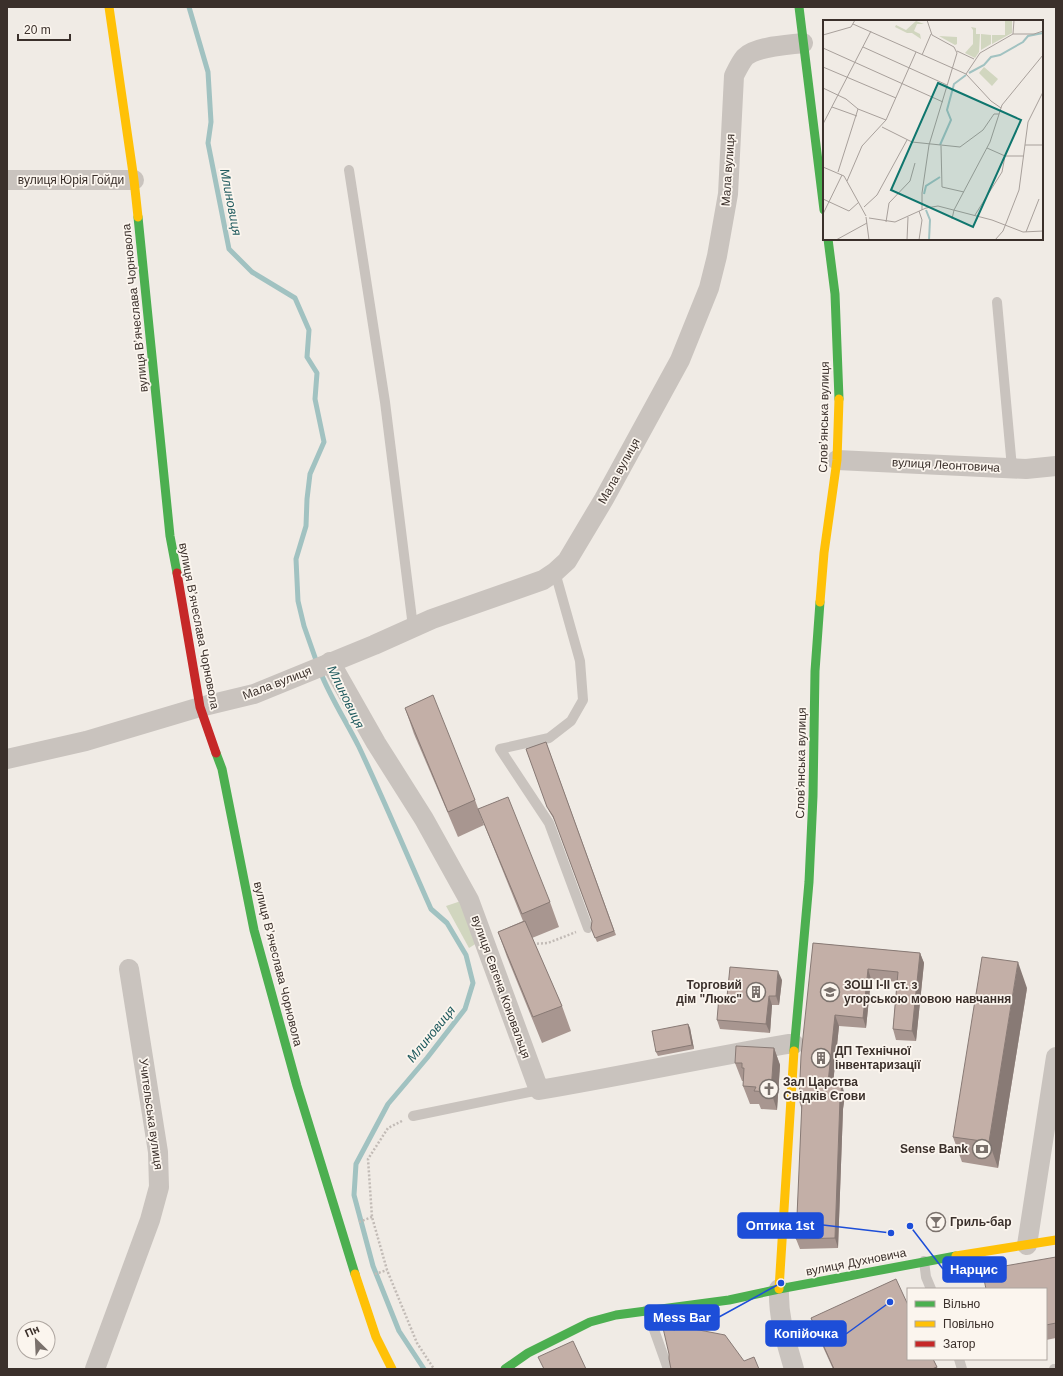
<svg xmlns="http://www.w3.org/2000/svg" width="1063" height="1376" viewBox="0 0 1063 1376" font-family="Arial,sans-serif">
<rect width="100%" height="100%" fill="#f0ebe5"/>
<path fill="#d1d6bf" d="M461,901L477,943L469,948L446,906Z"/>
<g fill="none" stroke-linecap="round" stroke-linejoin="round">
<g stroke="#a1c2c1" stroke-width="5">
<path d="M189,7L208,72L211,122L208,143L229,249L252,272L295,298L309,330L307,357L317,373L315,399L324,442L310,474L307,499L306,526L296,559L298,601L304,626L317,663"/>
<path d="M320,671C330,697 346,721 359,747C384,800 407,855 431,909L447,923L466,955L473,983L465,1009L427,1058L388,1104L356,1164L354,1195L373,1266L399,1331L424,1369"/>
</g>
<g stroke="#c2bbb6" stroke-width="2.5" stroke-dasharray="2 2" stroke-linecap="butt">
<path d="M533,944L548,943L576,932"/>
<path d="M402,1121L388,1128L368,1159L372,1217L387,1270L417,1343L434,1369"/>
<path d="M359,1222L372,1217"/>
<path d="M375,1274L387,1270"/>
</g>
<g stroke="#c9c3be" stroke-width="10">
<path d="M349,170L385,402L413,627"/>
<path d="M997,302L1012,468"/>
<path d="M555,572L580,661L583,700L571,721L549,738L500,749L549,823L588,928"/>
<path d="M413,1116L539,1090"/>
<path d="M924,1261L926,1277L931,1289"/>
<path d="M647,1310L668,1369"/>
<path d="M959,1359L962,1369"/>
<path d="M1054,1369H1056"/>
</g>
<g stroke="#c9c3be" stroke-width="20">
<path d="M7,180H134"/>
<path d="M837,460L1026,469L1056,466"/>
<path d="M330,662L376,743L424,819L469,900L539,1090C622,1076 705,1058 788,1044H794"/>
<path d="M7,759L86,741L200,707L254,694L374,645L432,619L543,580L555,572L567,561L604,499L680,360L709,288L717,256L728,194L734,76C737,70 740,63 745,57C757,46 787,45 803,43"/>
<path d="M1027,1245L1056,1057"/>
<path d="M779,1289C778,1318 786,1341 794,1369"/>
<path d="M95,1369L150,1220L159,1187L158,1152L129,969"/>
</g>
<g stroke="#4caf50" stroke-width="9">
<path d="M799,7L824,210"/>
<path d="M138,217L170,536L177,573"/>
<path d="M828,239L835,294L839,399"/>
<path d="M216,753L222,769L254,930L297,1086L355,1274"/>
<path d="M794,1051L809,882L813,796L815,671L820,602"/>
<path d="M505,1369L528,1353L590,1322L616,1315L729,1300L779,1289L956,1256"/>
</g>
<g stroke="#ffc107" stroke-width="9">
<path d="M109,7L134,180L138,217"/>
<path d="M820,602L824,553L837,460L839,399"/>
<path d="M956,1256L1056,1240"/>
<path d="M355,1274L376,1337L392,1369"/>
<path d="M779,1289L794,1051"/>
</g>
<path stroke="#c62828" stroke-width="9" d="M177,573L200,707L216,753"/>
</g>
<g fill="#a89690">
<path d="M405,708L475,800L484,825L458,837L414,734Z"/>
<path d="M546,742L616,935L597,942L591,928L592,921L555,821L549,811L526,749Z"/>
<path d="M478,809L550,902L559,927L532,938L562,1006L571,1031L542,1043L507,957L498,932L523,921L488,834Z"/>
<path d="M813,943L920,953L924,963L916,1041L896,1040L893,1029L897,982L871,979L866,1028L839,1026L833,1084L845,1095L843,1109L838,1248L800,1249L796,1239L802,1110L799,1101Z"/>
<path d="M782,980L779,1005H772L770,1033L720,1029L717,1020L727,997Z"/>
<path d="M1027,988L998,1168L962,1162L953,1137Z"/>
<path d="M688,1024L690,1028L694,1049L658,1056L656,1052Z"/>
<path d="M774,1048L780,1065L777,1110L761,1109L759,1104H750L743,1086V1081H742L735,1063Z"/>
<path d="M1056,1257V1338L1046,1340V1289Z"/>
<path d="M811,1318L933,1359L938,1369H833L814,1327Z"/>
</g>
<g fill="#887a75">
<path d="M920,953L924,963L916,1041L912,1031Z"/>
<path d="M1018,962L1027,988L998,1168L989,1142Z"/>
<path d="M868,969L871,979L866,1028L863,1018Z"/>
<path d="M778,971L782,980L779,1005L776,996Z"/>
<path d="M769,996L772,1005L770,1033L766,1024Z"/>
<path d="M835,1015L839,1026L832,1093L828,1083Z"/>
<path d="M688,1024L690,1028L694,1049L692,1045Z"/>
<path d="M774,1048L780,1065L777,1110L771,1092Z"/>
<path d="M842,1085L845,1095L843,1109L838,1248L835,1238L840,1099Z"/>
</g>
<g fill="#c3afa7" stroke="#887a75">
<path d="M433,695L475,800L448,812L405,708Z"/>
<path d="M546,742L614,931L595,938L591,928L592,921L553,816L547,807L526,749Z"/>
<path d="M508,797L550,902L522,914L478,809Z"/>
<path d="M525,921L562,1006L533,1017L498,932Z"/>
<path d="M813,943L920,953L912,1031L893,1029L898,972L868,969L863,1018L835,1015L828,1083L842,1085L840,1099L835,1238L796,1239L802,1101H799L801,1056Z"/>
<path d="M982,957L1018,962L989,1142L953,1137Z"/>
<path d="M730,967L778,971L776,996H769L766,1024L717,1020L719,996L727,997Z"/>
<path d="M688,1024L692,1045L656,1052L652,1031Z"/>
<path d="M736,1046L774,1048L771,1092L754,1091L756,1087L743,1086L744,1068H742V1063H735Z"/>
<path d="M1056,1257V1323L1046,1325V1289H986L982,1270Z"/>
<path d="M896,1279L908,1305V1359H933L937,1367L932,1369H834L811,1318Z"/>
<path d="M673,1325L725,1335L744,1361L754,1357L759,1369H671L669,1359V1354L663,1328L675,1330Z"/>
<path d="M573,1341L586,1369H544L538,1357Z"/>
</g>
<defs>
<symbol id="building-ring" viewBox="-11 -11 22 22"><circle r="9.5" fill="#fbf5ee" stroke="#7a716c" stroke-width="1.5"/><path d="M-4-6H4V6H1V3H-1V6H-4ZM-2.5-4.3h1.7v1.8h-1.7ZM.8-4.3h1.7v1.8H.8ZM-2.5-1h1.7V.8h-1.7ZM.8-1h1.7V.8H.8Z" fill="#7a716c"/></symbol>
<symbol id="school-ring" viewBox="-11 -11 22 22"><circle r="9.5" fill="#fbf5ee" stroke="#7a716c" stroke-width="1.5"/><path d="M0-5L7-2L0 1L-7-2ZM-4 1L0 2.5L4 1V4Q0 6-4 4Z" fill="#7a716c"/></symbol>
<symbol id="church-ring" viewBox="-11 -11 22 22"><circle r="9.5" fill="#fbf5ee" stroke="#7a716c" stroke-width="1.5"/><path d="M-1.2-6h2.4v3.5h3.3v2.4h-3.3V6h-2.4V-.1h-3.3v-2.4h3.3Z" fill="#7a716c"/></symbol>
<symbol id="bank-ring" viewBox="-11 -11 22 22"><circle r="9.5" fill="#fbf5ee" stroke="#7a716c" stroke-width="1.5"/><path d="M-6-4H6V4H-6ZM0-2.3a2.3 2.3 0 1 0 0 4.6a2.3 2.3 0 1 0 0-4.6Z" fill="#7a716c"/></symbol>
<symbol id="bar-ring" viewBox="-11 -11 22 22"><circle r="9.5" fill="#fbf5ee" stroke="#7a716c" stroke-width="1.5"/><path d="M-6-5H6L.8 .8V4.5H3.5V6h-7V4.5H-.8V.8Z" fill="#7a716c"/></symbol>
</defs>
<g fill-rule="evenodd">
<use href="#building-ring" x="745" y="981" width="22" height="22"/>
<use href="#school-ring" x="819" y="981" width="22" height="22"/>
<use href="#building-ring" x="810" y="1047" width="22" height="22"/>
<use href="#church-ring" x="758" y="1078" width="22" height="22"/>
<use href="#bank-ring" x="971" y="1138" width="22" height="22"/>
<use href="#bar-ring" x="925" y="1211" width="22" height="22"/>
</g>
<g text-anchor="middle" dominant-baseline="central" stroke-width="3.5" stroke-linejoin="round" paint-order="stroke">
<g font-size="12" fill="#3b302b" stroke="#fbf5ee">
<text transform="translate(728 170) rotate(-86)">Мала вулиця</text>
<text x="71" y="180">вулиця Юрія Гойди</text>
<text transform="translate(135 308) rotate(-96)">вулиця Вʼячеслава Чорновола</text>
<text transform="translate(824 417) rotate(-89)">Словʼянська вулиця</text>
<text transform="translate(946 465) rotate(3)">вулиця Леонтовича</text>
<text transform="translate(619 471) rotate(-61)">Мала вулиця</text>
<text transform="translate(199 626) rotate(79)">вулиця Вʼячеслава Чорновола</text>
<text transform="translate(277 683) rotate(-21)">Мала вулиця</text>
<text transform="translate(801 763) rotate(-89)">Словʼянська вулиця</text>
<text transform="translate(278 964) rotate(76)">вулиця Вʼячеслава Чорновола</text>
<text transform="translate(501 987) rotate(70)">вулиця Євгена Коновальця</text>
<text transform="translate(151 1114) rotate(82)">Учительська вулиця</text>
<text transform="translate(856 1262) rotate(-11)">вулиця Духновича</text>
</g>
<g font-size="12" font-weight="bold" fill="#3b302b" stroke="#fbf5ee" text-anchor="start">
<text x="742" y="985" text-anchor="end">Торговий<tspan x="742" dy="14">дім "Люкс"</tspan></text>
<text x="844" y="985">ЗОШ І-ІІ ст. з<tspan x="844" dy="14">угорською мовою навчання</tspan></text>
<text x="835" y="1051">ДП Технічної<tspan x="835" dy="14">інвентаризації</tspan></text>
<text x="783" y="1082">Зал Царства<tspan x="783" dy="14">Свідків Єгови</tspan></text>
<text x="968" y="1149" text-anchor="end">Sense Bank</text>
<text x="950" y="1222">Гриль-бар</text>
</g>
<g font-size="13" font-style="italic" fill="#1f5a5e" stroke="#fbf5ee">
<text transform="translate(231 202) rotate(79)">Млиновиця</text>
<text transform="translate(346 697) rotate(64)">Млиновиця</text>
<text transform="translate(431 1034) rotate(-51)">Млиновиця</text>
</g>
</g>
<g transform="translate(823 20)">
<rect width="220" height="220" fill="#f0ebe5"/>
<path d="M182,0H189V13L169,24V15H182ZM93,1L101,4H94L91,11L97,14L98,19L89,13H84L72,7L73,5L83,10ZM148,7L153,8V14H157L156,32L152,38L142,33L150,24V10ZM158,14L168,15V24L158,30ZM116,16L134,17V24L132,25ZM161,47L175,59L169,66L156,53Z" fill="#d1d6bf"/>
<path fill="none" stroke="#a1c2c1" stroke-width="2" d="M146,53L161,45L168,37L177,35L200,22L205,16L220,13M117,125L128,100L124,90L131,64L143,55M101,174L103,166L117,157M103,190L107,200L106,220"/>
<path fill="none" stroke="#a8a09b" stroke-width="1" d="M30,4L143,54L168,81L178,88M190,14L191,0M0,15L28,7L32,0M40,27L124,65M0,28L120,82M134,31L151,39M99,35L108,14M0,47L73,78M143,54L157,33L190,14H211L220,11M0,68L23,79L35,89L63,100M9,87L34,96M0,104L48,11M59,107L89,122L137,127L160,110L171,94H176M202,125H220M118,126L119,167L141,172M164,128L182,136H201M0,147L21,156L43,196M15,152L35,89M24,161L39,126L63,100L93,32M0,179L26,191L36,182M41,187L54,175L84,120M99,190V173L106,125L134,33L131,27L109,15L104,0M0,194L19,155M152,195L179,152L182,136M43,197L46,220M46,198L72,202L103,188L115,186L169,200L200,212L220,211M129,199L131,190L167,122L179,85L220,35M63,202L66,183L87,161L92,143M203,212L216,179M13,220L44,203M84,220L85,197M96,220L99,200L96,191M172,220L180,211L196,170L205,102L220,72"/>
<path fill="#0f766e" fill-opacity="0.15" stroke="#0f766e" stroke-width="2" d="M115,63L198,100L150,207L68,170Z"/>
<rect width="220" height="220" fill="none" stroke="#3b302b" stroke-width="2"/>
</g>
<path fill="none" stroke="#1d4ed8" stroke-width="1.5" d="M891 1233L823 1225M910 1226L943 1269M781 1283L719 1317M890 1302L846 1334"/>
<g fill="#1d4ed8" stroke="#fbf5ee" stroke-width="1.5">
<circle cx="891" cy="1233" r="4"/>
<circle cx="910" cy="1226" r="4"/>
<circle cx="781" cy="1283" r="4"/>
<circle cx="890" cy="1302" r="4"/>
</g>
<g fill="#1d4ed8" stroke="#1d4ed8" stroke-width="1.5">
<rect x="738" y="1213" width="85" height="25" rx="4"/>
<rect x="943" y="1257" width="63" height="25" rx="4"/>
<rect x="645" y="1305" width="74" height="25" rx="4"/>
<rect x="766" y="1321" width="80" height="25" rx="4"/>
</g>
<g font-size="13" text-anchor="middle" font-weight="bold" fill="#fff">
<text x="780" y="1230">Оптика 1st</text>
<text x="974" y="1274">Нарцис</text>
<text x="682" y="1322">Mess Bar</text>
<text x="806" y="1338">Копійочка</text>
</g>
<rect width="1063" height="1376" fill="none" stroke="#3b302b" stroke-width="16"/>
<rect x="907" y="1288" width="140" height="72" fill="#fbf5ee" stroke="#aea6a0"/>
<rect x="915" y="1301" width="20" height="6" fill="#4caf50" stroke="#aea6a0"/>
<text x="943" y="1308" font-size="12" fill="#3b302b">Вільно</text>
<rect x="915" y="1321" width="20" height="6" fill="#ffc107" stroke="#aea6a0"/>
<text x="943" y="1328" font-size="12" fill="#3b302b">Повільно</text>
<rect x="915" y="1341" width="20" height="6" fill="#c62828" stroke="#aea6a0"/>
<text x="943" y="1348" font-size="12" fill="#3b302b">Затор</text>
<g transform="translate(36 1340) rotate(336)"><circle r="19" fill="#fbf5ee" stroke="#aea6a0"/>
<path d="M0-3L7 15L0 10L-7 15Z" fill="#7a716c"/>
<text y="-6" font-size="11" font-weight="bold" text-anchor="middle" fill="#3b302b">Пн</text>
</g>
<path d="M18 34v6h52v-6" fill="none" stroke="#3b302b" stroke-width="2"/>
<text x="24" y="34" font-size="12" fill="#3b302b" stroke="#fbf5ee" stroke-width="3" paint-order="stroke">20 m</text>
</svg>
